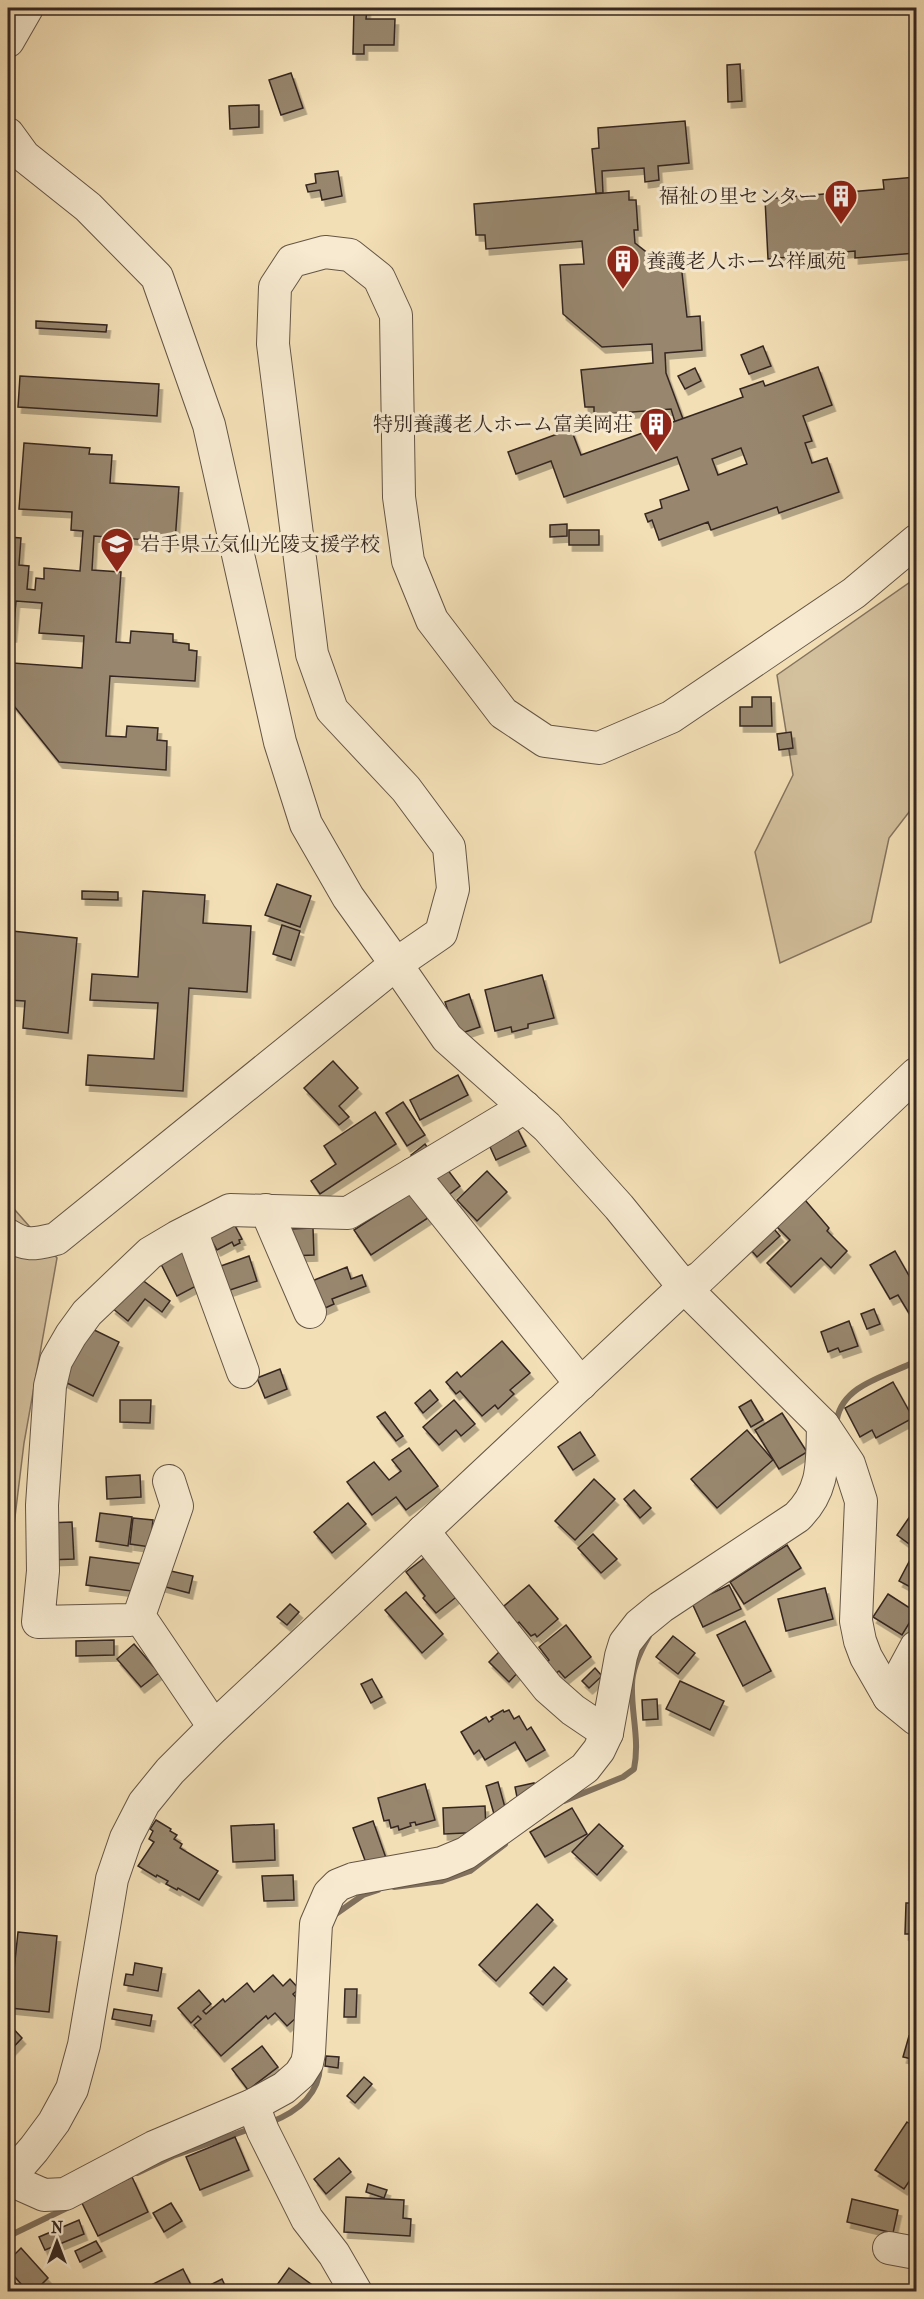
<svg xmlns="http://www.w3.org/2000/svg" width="924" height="2299" viewBox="0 0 924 2299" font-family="'IM FELL French Canon','Noto Serif JP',serif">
<defs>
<filter id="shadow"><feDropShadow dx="3.5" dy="6" stdDeviation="0" flood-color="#0004"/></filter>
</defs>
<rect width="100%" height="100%" fill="#f3dfb6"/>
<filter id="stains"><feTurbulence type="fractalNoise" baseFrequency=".00333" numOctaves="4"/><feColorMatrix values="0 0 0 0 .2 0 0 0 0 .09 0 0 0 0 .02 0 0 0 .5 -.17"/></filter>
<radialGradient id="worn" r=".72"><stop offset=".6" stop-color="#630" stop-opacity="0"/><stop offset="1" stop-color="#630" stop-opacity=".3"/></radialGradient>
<g fill="#d3c09d" stroke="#84745f" stroke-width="1.5">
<path d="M916,578V803L889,838L871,922L780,963L755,852L793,775L777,675Z"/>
<path d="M8,1202L57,1258L24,1443L8,1574Z"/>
</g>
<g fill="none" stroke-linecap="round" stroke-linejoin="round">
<g stroke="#80705c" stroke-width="6">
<path d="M837,1419C843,1386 883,1377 910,1364L916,1358"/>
<path d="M564,1801L623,1777L634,1769C640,1740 631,1713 632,1685C632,1668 641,1650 649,1636"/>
<path d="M394,1887L442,1881L470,1871L505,1844"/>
<path d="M333,1916L363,1895L378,1890"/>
<path d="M269,2123C295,2113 319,2096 320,2066"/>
<path d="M137,2173L173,2156L253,2128"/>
<path d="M8,2234H13L69,2207"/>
</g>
</g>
<g fill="#98876e" stroke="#352721" stroke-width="1.5" fill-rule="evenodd" filter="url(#shadow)">
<path d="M354,8H367L366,19H395L394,45H364V54H353Z"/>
<path d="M740,64L742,101L728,102L727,65Z"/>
<path d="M291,73L303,108L281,115L269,80Z"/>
<path d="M259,105V127L230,129L229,106Z"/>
<path d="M685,121L689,163L658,166L659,180L645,182L644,168L602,171L603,193H596L592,149L599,148L598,128Z"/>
<path d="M338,171L342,196L322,200L320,190L308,192L306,185L316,183L315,174Z"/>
<path d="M916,177V253L855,258V251L768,259L765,199L884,189L883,180Z"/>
<path d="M629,191V200H636L638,230H634L635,243L663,265L681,264L687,317L700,316L702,350L665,353L666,373L683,419L675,422L671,409L594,415V407H585L581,370L653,363L652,344L602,347L563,314L560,265L584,264L582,241L486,249L485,235H476L474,204Z"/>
<path d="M36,321L107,325L106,332L36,328Z"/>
<path d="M763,346L771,366L749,374L741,355Z"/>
<path d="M818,367L832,405L803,416L812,441L805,443L812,463L827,458L839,492L779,513L777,507L711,530L708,522L659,540L652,520L648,522L645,514L662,508L660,500L689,490L677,457L564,497L551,461L516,474L508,452L571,429L581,455L743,397L740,389L763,381L765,386ZM741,448L747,464L718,475L712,459Z"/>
<path d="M695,368L701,381L685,389L678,376Z"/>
<path d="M20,376L159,384L157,416L18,407Z"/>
<path d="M24,443L90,448L89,454L112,455L110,483L179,487L175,542L94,536L92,570L121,572L116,642L130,643L131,631L173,634V642L189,644V650L197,651L195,681L110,676L106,736L126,737L127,726L158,728L157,740L167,741L166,770L59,762L10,701L13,663L82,668L84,636L39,633L42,603L16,601L13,636H8V537L21,538L19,565L29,566L27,589L35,590L36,578L44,579V568L80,571L83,531L71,530L72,512L19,509Z"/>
<path d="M567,524V536L550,537V525Z"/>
<rect x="569" y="530" width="30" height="15"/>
<path d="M752,697H771L772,726H740V707H752Z"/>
<path d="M791,732L793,748L779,750L777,734Z"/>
<path d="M277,884L311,896L300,927L265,915Z"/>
<path d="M82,891L118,892V900L82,899Z"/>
<path d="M143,891L205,895L203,923L251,926L247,992L189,988L183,1091L86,1085L88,1055L154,1059L158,1003L90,1000L92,974L138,977Z"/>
<path d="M282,925L300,931L291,960L273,954Z"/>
<path d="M12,931L77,938L68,1033L23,1028L25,1001L8,1000Z"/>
<path d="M542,975L554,1018L528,1024V1028L512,1032L511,1027L495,1031L485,990Z"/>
<path d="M469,994L480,1027L456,1035L445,1002Z"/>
<path d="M333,1061L358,1088L339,1106L349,1117L339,1125L304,1088Z"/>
<path d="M458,1075L468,1095L420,1120L410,1100Z"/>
<path d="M403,1102L425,1135L407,1146L386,1113Z"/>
<path d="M375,1112L396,1144L320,1194L311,1181L336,1164L324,1146Z"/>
<path d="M515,1124L526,1146L496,1160L486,1138Z"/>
<path d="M425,1144L431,1153L418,1163L411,1155Z"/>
<path d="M447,1169L460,1186L446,1197L433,1180Z"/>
<path d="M487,1171L507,1192L477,1221L457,1200Z"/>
<path d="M414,1191L431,1216L371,1255L354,1230Z"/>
<path d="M805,1200L829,1228L827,1231L847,1251L831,1268L821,1258L791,1287L767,1263L790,1240L775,1225Z"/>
<path d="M232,1220L242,1239L239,1240L240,1243L234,1246L232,1242L217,1250L207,1232Z"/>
<path d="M768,1222L780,1236L757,1257L745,1243Z"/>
<path d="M313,1228L314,1255L291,1256L290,1229Z"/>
<path d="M182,1248L200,1284L177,1296L159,1260Z"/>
<path d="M895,1251L916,1288V1311L910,1315L898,1295L890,1299L870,1265Z"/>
<path d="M249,1256L257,1281L227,1291L218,1267Z"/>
<path d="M347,1267L351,1279L362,1275L366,1286L332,1299L334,1304L323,1309L312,1281Z"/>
<path d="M137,1276L170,1301L162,1312L145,1299L128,1321L112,1308Z"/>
<path d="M874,1309L880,1324L867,1329L861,1314Z"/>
<path d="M849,1321L858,1346L840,1352L838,1348L828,1352L821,1332Z"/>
<path d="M82,1324L119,1342L93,1396L63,1381Z"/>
<path d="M502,1341L530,1373L510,1390L514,1394L498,1409L495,1405L482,1416L460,1391L456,1394L446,1382L457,1372L461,1377Z"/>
<path d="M280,1369L287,1389L265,1398L257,1378Z"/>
<path d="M893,1382L913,1418L876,1438L872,1430L860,1437L845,1408Z"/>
<path d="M430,1390L438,1400L423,1413L415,1403Z"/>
<path d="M120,1400H151L150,1423L120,1422Z"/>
<path d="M454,1400L475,1424L461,1436L456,1430L439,1445L423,1427Z"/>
<path d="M751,1400L763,1420L751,1427L739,1407Z"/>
<path d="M385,1412L403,1436L396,1441L377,1417Z"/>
<path d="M782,1413L807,1452L779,1469L755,1430Z"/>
<path d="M747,1430L773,1460L717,1508L691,1479Z"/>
<path d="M580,1432L595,1455L573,1470L558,1447Z"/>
<path d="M409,1448L438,1486L406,1510L396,1497L372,1515L347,1482L374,1462L389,1480L401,1471L392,1460Z"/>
<path d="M140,1475L141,1497L107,1499L106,1477Z"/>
<path d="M594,1479L615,1499L575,1540L555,1521Z"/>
<path d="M634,1490L651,1508L640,1518L624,1499Z"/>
<path d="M348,1503L366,1524L332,1553L314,1532Z"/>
<path d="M913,1512L916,1515V1549L897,1535Z"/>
<path d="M100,1513L132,1517L128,1546L96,1541Z"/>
<path d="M133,1518L153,1520L150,1547L130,1544Z"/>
<path d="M72,1522L74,1559L47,1560L46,1523Z"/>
<path d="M593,1534L617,1559L601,1573L578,1548Z"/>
<path d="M787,1545L801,1568L744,1604L730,1582Z"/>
<path d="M432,1552L464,1591L436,1613L423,1598L425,1596L406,1572Z"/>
<path d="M90,1557L143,1564L139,1592L86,1585Z"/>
<path d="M911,1558L916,1561V1590L899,1581Z"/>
<path d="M162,1569L193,1576L189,1593L158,1585Z"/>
<path d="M529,1585L558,1619L537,1637L535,1634L531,1636L519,1622L517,1624L504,1606Z"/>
<path d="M729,1585L741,1609L703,1627L692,1603Z"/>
<path d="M825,1588L833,1619L786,1631L778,1599Z"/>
<path d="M406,1592L443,1634L422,1653L385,1610Z"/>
<path d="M888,1594L916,1612L902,1635L873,1617Z"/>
<path d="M290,1604L299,1612L287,1625L277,1617Z"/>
<path d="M745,1621L771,1671L743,1686L717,1635Z"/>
<path d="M566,1625L591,1657L565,1678L559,1671L555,1674L546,1662L549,1660L539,1647Z"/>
<path d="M673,1636L695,1653L678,1674L656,1657Z"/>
<path d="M114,1640V1655L76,1656V1641Z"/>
<path d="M134,1644L159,1673L141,1687L117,1659Z"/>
<path d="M503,1648L522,1668L509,1682L489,1662Z"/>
<path d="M595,1668L602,1676L589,1688L582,1681Z"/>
<path d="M372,1679L382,1697L371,1703L361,1684Z"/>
<path d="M680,1681L724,1701L710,1730L666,1709Z"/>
<path d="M657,1699L658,1719L643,1720L642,1700Z"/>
<path d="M503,1710L504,1712L509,1710L514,1719L519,1716L527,1730L531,1727L545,1750L526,1761L515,1742L485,1760L479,1750L474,1754L461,1732L486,1717L489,1722L493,1719L491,1717Z"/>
<path d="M498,1782L506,1811L494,1814L486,1786Z"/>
<path d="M534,1783L537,1798L518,1802L515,1787Z"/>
<path d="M425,1784L435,1820L416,1825L415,1822L410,1823L411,1826L399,1830L398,1826L391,1828L389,1820L384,1821L378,1798Z"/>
<path d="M485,1806L486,1832L444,1834L443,1808Z"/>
<path d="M572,1808L587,1834L545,1857L530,1832Z"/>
<path d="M156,1820L171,1829L170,1831L177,1835L174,1839L182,1844L180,1848L218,1871L199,1900L178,1888L177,1890L166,1884L168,1881L157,1875L156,1877L138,1866L154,1842L149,1839L153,1831L150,1829Z"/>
<path d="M373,1821L386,1858L369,1871L353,1828Z"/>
<path d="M274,1824L275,1860L233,1862L231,1826Z"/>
<path d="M599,1824L623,1846L597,1875L572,1852Z"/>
<path d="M293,1875L294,1900L264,1901L262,1876Z"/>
<path d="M906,1903H916V1934H905Z"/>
<path d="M537,1904L553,1920L496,1981L479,1965Z"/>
<path d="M18,1932L57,1936L49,2012L10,2008Z"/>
<path d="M135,1963L162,1968L158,1991L124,1985L126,1974L133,1975Z"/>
<path d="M554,1967L567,1979L543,2005L530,1993Z"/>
<path d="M273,1975L283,1986L290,1979L299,1989L293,1994L306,2009L287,2026L275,2013L268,2019L266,2016L221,2056L194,2025L201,2019L198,2016L191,2023L178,2008L199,1990L211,2004L203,2011L206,2014L223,1999L225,2002L247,1983L254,1992Z"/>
<path d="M345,1989H357L356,2017H344Z"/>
<path d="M114,2009L152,2015L150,2026L112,2019Z"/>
<path d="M8,2023L22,2038L8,2053Z"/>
<path d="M909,2036L916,2038V2060L903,2057Z"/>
<path d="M262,2046L278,2067L248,2090L232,2069Z"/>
<path d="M326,2056L339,2057L338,2068L325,2066Z"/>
<path d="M364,2077L372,2084L355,2103L347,2096Z"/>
<path d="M907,2122L916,2128V2171L904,2189L875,2170Z"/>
<path d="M235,2137L249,2170L200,2190L186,2157Z"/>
<path d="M339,2158L351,2172L326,2194L314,2179Z"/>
<path d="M132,2177L148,2212L98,2236L81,2201Z"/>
<path d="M368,2184L387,2190L384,2198L366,2192Z"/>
<path d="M346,2197L404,2200L403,2218L411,2219L410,2236L344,2232Z"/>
<path d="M852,2199L898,2210L893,2233L847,2222Z"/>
<path d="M171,2203L182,2221L164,2232L153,2213Z"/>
<path d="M79,2220L84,2234L45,2250L39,2237Z"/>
<path d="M96,2241L102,2251L80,2262L75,2251Z"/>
<path d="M21,2248L48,2278L34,2292H28L8,2269V2261Z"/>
<path d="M289,2268L322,2292H272Z"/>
<path d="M183,2269L194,2291L157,2292L153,2284Z"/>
<path d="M8,2274L18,2286L11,2292H8Z"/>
<path d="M222,2279L228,2292H216L212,2284Z"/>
</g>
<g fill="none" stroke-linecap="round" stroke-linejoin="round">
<defs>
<g id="minor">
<path d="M8,41L27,8"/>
<path d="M8,134L24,156L88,207L157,277L209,425L280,742L306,824L348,897L396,964L56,1239C35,1244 27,1247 8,1235"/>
<path d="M916,541L854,593L671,717L599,748L545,741L503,713L432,620L408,561L399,497L396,315L379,278L350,255L325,252L292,261L275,287L273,344L312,654L332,710L406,789L449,847L453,889L441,933L396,964L447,1038L547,1127L619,1207L684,1287L823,1425L849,1464L861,1501L856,1621L860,1641L866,1657L889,1697L916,1719"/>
<path d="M413,1174L581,1384"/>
<path d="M266,1210L310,1312"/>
<path d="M191,1230L243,1372"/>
<path d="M169,1481L177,1506L139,1616L214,1727"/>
<path d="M423,1531L548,1688L573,1710L607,1733"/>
<path d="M139,1616L130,1620L38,1622L43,1571L42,1505L50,1386L56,1361L71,1335L87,1313L150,1253L177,1237L230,1210L348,1213L525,1107"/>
<path d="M889,1697L916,1647"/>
<path d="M253,2105L263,2131L307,2219L334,2254L356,2292"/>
<path d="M8,2179L34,2149L54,2122L72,2089L84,2045L112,1879L126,1838L144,1803L170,1771L214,1727L684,1287L701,1277L916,1074"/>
<path d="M8,2179L44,2195L65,2194L154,2147L253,2105L284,2088L300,2074L307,2063L309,2053L316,1924L329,1894L338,1885L353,1879L442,1863L466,1853L585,1768L599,1750L607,1733L621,1656L625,1643L639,1625L661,1607L797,1517C825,1490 822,1462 823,1425"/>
<path d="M889,2248L916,2253"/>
</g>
</defs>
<use href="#minor" stroke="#645546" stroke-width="34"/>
<use href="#minor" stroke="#f7ead0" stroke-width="32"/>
</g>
<defs>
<symbol id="building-pin" viewBox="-11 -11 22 30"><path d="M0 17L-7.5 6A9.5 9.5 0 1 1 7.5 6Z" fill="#8f2418" stroke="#f7ead0"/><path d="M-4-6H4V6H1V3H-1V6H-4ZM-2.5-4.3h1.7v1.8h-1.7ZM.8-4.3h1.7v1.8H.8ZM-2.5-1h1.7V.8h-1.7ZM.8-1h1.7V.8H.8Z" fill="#fff"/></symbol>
<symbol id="school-pin" viewBox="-11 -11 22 30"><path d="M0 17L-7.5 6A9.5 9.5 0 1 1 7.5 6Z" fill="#8f2418" stroke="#f7ead0"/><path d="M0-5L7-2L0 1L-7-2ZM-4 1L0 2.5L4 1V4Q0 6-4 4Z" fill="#fff"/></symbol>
</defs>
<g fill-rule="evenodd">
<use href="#building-pin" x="822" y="177" width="38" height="52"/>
<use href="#building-pin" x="604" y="242" width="38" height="52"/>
<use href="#building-pin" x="637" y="405" width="38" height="52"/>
<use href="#school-pin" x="98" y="525" width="38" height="52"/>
</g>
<g text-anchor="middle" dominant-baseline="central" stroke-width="6" stroke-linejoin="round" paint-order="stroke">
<g font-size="20" fill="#352721" stroke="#f7ead0" text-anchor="end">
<text x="818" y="196">福祉の里センター</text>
<text x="646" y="261" text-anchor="start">養護老人ホーム祥風苑</text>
<text x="633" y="424">特別養護老人ホーム富美岡荘</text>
<text x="140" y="544" text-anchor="start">岩手県立気仙光陵支援学校</text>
</g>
</g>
<rect width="924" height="2299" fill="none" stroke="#f3dfb6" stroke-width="30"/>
<rect x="9" y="9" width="906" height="2281" fill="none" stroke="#352721" stroke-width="3"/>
<rect x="15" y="15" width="894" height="2269" fill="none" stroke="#352721" stroke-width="1.5"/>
<g transform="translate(57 2242)" stroke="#f7ead0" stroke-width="4.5" paint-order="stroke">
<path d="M0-4.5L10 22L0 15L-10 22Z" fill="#352721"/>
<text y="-9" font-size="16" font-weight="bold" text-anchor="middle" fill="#352721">N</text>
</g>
<rect width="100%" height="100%" filter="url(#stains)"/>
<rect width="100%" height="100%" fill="url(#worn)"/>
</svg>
